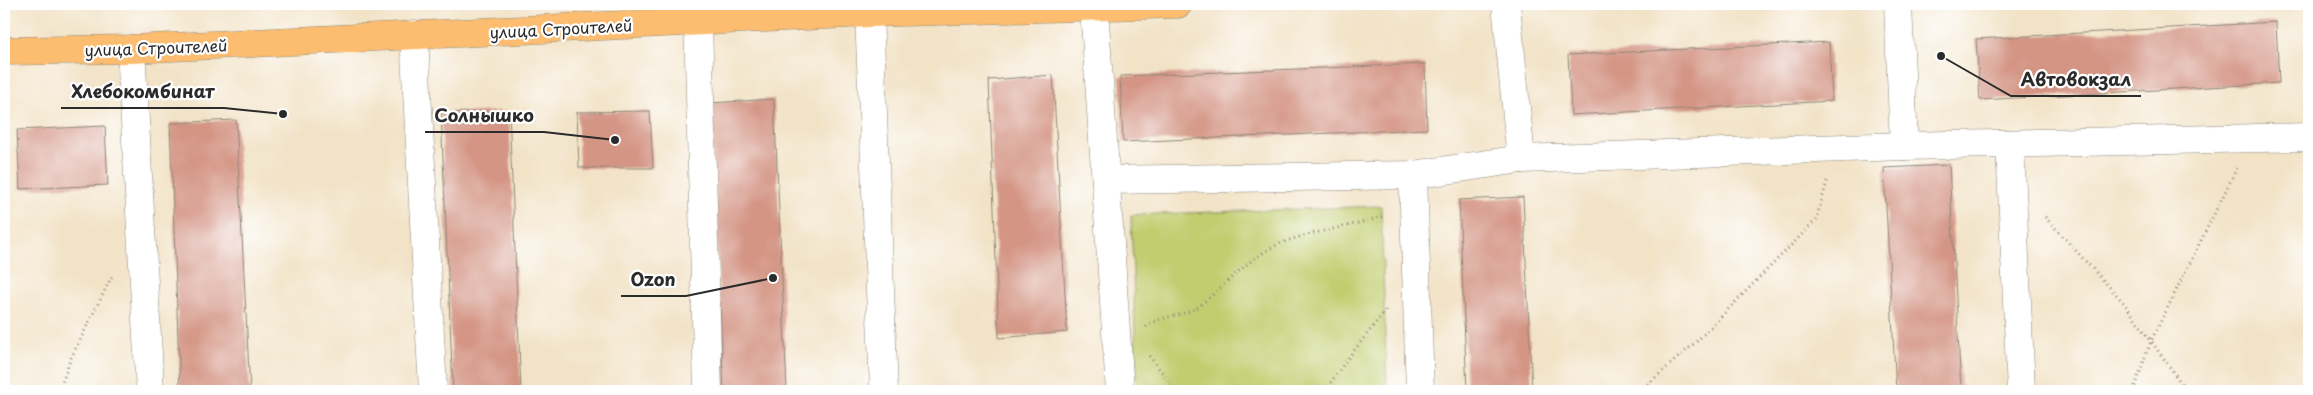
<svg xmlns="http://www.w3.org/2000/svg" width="2313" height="395" viewBox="0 0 2313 395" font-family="'Playpen Sans',sans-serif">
<rect width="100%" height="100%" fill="#fff"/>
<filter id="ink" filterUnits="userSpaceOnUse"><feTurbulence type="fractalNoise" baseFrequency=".02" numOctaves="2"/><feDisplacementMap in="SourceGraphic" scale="10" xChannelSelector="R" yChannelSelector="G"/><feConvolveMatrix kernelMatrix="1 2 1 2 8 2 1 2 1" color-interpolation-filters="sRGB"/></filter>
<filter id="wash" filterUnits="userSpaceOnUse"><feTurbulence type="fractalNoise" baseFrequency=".0096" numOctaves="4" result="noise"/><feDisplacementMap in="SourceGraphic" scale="20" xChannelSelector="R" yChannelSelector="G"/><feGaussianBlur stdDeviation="1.12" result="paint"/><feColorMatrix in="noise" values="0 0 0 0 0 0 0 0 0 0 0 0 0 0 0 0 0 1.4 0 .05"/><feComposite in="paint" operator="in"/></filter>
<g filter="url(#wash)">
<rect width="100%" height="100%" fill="#f2e3c7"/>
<path fill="#c1ce70" stroke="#767c4e" d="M1381,206L1387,391H1137L1131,215Z"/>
<g id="blocks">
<g fill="#d49585">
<path d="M2276,22L2279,83L1980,100L1976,39Z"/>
<path d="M1829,42L1832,101L1571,115L1568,55Z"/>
<path d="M1425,64L1427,129L1123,142L1120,76Z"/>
<path d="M1053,75L1067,332L999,338L989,80Z"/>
<path d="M774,99L787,391H724L710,103Z"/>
<path d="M509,111L521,391H453L441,113Z"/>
<path d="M650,111L653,168H579L577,112Z"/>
<path d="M236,120L250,391H180L170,123Z"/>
<path d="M105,126L108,185L20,189L17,130Z"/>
<path d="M1949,165L1961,391H1896L1884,168Z"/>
<path d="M1523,197L1532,391H1467L1459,200Z"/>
</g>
</g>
</g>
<g filter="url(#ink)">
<use href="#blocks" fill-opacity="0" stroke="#8e8779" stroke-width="1"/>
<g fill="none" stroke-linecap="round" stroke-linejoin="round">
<defs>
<g id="minor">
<path d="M1506,4L1521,159"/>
<path d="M1898,4L1904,146"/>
<path d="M1094,7L1120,391"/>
<path d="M869,13L884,391"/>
<path d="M698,21L708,391"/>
<path d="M414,34L433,391"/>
<path d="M131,49L150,391"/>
<path d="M2010,144L2021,391"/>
<path d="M1413,175L1420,391"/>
<path d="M1106,180L1413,175L1521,159L1904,146L2309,137"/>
</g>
<path id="major" d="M4,51L131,49L869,13L1178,4"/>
</defs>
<use href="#minor" stroke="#8e8779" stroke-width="29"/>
<use href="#major" stroke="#8e8779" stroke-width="29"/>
<g stroke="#8e8779" stroke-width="3" stroke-dasharray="1 4" stroke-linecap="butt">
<path d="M2045,217L2124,303L2187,391"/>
<path d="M1146,327C1161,314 1183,318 1199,306C1226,285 1250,255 1284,242C1317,230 1352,227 1384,216"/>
<path d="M1149,356L1177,391"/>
<path d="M59,391L71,358L113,274"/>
<path d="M1325,391L1345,362L1386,310"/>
<path d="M1640,391L1697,341L1816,220L1828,178"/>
<path d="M2133,391L2151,341L2237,168"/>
</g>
<use href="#minor" stroke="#fff" stroke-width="28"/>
<use href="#major" stroke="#fcbd6f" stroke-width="28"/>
</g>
</g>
<g text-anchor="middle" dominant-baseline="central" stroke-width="4.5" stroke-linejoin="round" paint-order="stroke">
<g font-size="16" fill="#2b2b2b" stroke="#fff">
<text transform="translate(561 28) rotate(-3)">улица Строителей</text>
<text transform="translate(156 47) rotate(-2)">улица Строителей</text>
</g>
</g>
<path fill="none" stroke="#2b2b2b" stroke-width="2" d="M1941 56L2011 96H2141M283 114L224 108H61M615 140L544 132H425M773 278L686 296H621"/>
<g fill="#2b2b2b" stroke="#fff" stroke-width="2">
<circle cx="1941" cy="56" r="5"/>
<circle cx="283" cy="114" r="5"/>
<circle cx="615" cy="140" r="5"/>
<circle cx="773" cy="278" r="5"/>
</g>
<g font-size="18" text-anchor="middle" font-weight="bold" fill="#2b2b2b" stroke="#fff" stroke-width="4.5" stroke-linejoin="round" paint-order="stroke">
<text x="2076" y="86">Автовокзал</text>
<text x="143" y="98">Хлебокомбинат</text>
<text x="484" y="122">Солнышко</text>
<text x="653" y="286">Ozon</text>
</g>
<rect width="2313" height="395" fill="none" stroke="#fff" stroke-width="20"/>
</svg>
